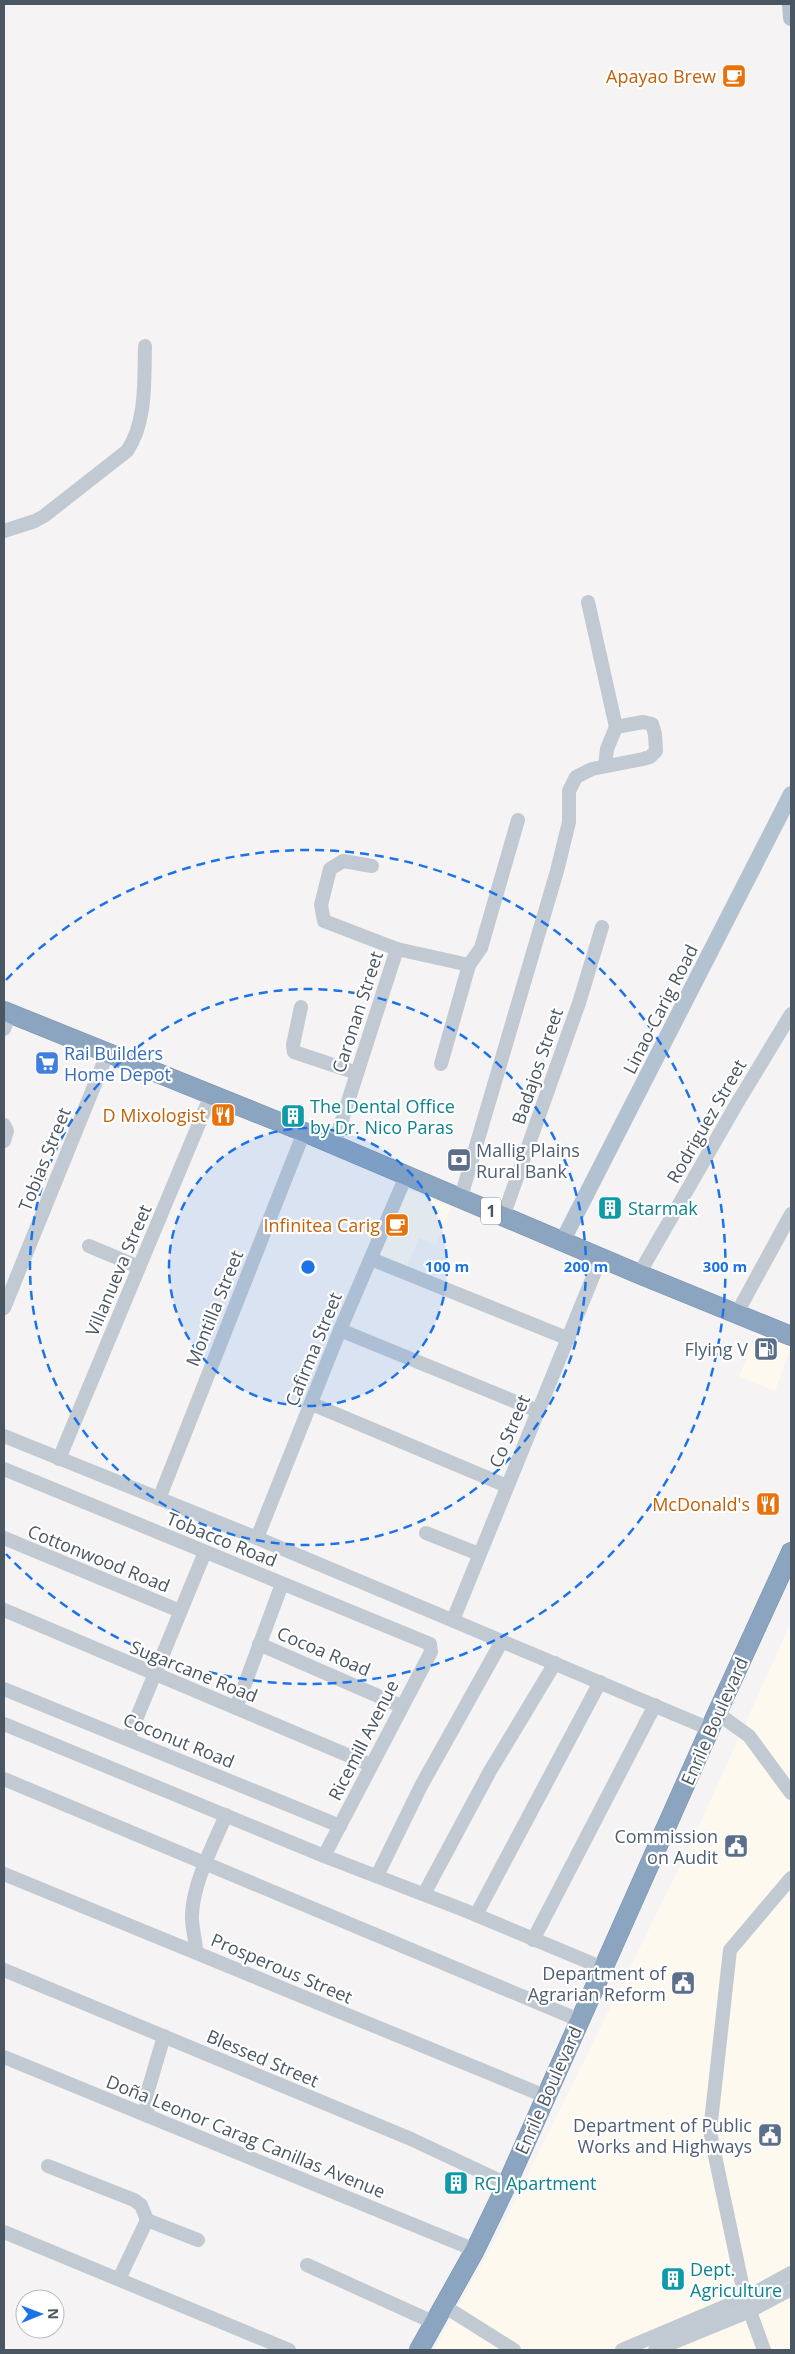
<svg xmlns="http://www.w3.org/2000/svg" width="795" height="2354" viewBox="0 0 795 2354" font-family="'Open Sans',sans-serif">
<rect width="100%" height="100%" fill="#f5f3f3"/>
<g fill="#fdf9ef">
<path d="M402,1187L451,1207L436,1245L419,1238L405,1272L373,1258Z"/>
<path d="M757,1332L791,1346L775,1391L739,1377Z"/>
<path d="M791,1622V2350H434L498,2235L689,1848Z"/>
</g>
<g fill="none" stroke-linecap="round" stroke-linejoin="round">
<defs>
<g id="highway">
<path d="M4,1011L304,1132L639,1274L791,1336"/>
<path d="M419,2350L475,2250L507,2184L717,1713L791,1552"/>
</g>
</defs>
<use href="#highway" stroke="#7690ad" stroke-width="20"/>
<g stroke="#c1cad2" stroke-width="14">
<path d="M4,531L35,521L44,516L127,451C147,422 144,379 145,346"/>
<path d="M605,766L607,749L616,727"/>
<path d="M372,866L343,861L330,869L321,905L324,921L397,949L469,965L481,948L518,820"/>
<path d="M301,1007L293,1045L294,1052L357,1073"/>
<path d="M4,1029L10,1014"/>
<path d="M441,1064L469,965"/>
<path d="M4,1125L7,1131L4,1141"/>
<path d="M334,1145L397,949"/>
<path d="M461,1197L557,871L569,822V791L576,777L592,769L643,759L650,757L656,751L655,734L652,724L643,722L616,727L588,602"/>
<path d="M503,1217L579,1003L602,927"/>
<path d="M89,1246L139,1267"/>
<path d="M371,1259L569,1339"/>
<path d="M639,1274L736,1105L791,1014"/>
<path d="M4,1308L108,1052"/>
<path d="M737,1313L791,1214"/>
<path d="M340,1330L538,1411"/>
<path d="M312,1404L507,1486"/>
<path d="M4,1436L257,1538L710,1729"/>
<path d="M59,1459L211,1095"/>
<path d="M4,1469L430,1644L431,1652L324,1856"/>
<path d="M159,1499L304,1132"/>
<path d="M426,1533L479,1554"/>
<path d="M4,1538L180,1611"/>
<path d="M257,1538L340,1330L406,1176"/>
<path d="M4,1610L371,1765"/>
<path d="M453,1620L601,1257"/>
<path d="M259,1644L401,1706"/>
<path d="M4,1689L340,1826"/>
<path d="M236,1708L282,1584"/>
<path d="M717,1713L749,1736L791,1793"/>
<path d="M4,1724L324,1856L464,1910L603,1968"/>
<path d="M128,1739L205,1552"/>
<path d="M4,1779L579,2020"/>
<path d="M4,1874L545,2096"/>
<path d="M377,1876L421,1786L502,1641"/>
<path d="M424,1894L490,1771L555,1663"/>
<path d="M476,1915L600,1682"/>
<path d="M533,1940L655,1705"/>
<path d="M196,1952C196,1939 191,1927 192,1914C194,1880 213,1846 226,1815"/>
<path d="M4,1970L411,2139L507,2184"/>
<path d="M4,2057L475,2250"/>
<path d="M148,2116L146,2097L164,2036"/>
<path d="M48,2166L134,2200L141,2205L147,2220L119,2279"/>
<path d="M147,2220L198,2240"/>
<path d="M4,2232L289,2350"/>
<path d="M307,2265L435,2323"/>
<path d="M444,2306L514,2350"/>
<path d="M622,2350L745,2298L791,2273"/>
<path d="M655,2350L750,2311L791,2289"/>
<path d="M764,2350L745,2298L711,2137V2122L730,1950L791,1878"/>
</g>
<g stroke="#b3c2d1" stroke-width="16">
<path d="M790,4L791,18"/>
<path d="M562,1242L791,794"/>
</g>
<use href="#highway" stroke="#8ba5c1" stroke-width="19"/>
</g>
<circle cx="308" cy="1267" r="139" fill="#1a73e8" fill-opacity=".12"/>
<g fill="none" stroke="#1a73e8" stroke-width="2.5" stroke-dasharray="9 6">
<circle cx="308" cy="1267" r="139"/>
<circle cx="308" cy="1267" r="278"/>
<path d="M6 980A417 417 0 1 1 6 1554"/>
</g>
<defs>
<symbol id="cafe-square" viewBox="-11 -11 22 22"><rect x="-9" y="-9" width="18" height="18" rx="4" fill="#e8710a" stroke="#fff"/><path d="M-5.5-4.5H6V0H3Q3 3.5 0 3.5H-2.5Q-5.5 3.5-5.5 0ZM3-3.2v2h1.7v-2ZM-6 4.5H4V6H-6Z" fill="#fff"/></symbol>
<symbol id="supermarket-square" viewBox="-11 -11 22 22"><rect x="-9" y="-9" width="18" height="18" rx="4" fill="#3f7fe0" stroke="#fff"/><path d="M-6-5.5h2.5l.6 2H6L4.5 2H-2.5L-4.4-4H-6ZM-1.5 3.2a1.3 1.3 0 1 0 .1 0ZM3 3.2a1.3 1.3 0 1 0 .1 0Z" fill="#fff"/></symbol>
<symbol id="restaurant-square" viewBox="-11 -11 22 22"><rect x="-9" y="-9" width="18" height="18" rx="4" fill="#e8710a" stroke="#fff"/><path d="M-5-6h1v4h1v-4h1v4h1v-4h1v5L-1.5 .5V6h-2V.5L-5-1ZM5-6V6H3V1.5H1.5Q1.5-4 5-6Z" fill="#fff"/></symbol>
<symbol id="building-square" viewBox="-11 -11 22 22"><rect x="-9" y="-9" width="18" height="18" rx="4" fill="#0f9aa8" stroke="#fff"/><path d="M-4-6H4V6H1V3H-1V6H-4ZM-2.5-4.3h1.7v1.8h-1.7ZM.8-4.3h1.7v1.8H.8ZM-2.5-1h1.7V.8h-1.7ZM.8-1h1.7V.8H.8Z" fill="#fff"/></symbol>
<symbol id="bank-square" viewBox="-11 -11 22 22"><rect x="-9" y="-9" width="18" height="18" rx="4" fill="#5c6f8a" stroke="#fff"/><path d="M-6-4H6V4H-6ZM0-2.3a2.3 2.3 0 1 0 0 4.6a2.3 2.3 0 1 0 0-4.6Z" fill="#fff"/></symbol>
<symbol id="fuel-square" viewBox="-11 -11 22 22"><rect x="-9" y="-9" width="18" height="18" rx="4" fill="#5c6f8a" stroke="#fff"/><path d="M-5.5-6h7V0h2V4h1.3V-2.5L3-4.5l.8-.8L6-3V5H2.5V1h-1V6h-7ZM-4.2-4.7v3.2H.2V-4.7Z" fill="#fff"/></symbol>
<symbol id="civic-square" viewBox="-11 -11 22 22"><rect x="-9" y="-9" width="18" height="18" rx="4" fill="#5c6f8a" stroke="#fff"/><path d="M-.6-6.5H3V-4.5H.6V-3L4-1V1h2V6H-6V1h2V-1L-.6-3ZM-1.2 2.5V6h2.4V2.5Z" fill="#fff"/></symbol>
</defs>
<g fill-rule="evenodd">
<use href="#cafe-square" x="720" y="62" width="28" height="28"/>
<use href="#supermarket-square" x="33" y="1049" width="28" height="28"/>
<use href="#restaurant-square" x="209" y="1101" width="28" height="28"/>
<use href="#building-square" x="279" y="1102" width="28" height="28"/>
<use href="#bank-square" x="445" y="1146" width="28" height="28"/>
<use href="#building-square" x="596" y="1194" width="28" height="28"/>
<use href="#cafe-square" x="383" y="1211" width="28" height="28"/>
<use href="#fuel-square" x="752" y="1335" width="28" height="28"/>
<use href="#restaurant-square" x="754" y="1490" width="28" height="28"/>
<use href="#civic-square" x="722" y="1832" width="28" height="28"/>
<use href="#civic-square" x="669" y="1969" width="28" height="28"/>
<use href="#civic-square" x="756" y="2121" width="28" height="28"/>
<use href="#building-square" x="442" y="2169" width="28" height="28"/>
<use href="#building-square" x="659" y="2265" width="28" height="28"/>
</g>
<g text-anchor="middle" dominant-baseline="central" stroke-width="4.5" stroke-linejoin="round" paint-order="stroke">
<rect fill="#fff" stroke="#808990" stroke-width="1" x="481" y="1197.5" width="20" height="27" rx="4"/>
<g font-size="16" font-weight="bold" fill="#4a5661">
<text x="491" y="1211">1</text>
</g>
<g font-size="18" fill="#c56008" stroke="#fff" text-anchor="end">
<text x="716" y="76">Apayao Brew</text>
<text x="206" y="1115">D Mixologist</text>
<text x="380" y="1225">Infinitea Carig</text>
<text x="750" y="1504">McDonald's</text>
</g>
<g font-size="18" fill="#4a5661" stroke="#fff">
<text transform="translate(660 1009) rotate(-63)">Linao-Carig Road</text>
<text transform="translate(357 1012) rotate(-72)">Caronan Street</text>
<text transform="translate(537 1066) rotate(-71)">Badajos Street</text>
<text transform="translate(706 1121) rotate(-60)">Rodriguez Street</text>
<text transform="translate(44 1159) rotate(-68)">Tobias Street</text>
<text transform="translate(118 1270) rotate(-67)">Villanueva Street</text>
<text transform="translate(214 1308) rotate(-68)">Montilla Street</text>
<text transform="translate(313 1349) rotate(-68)">Cafirma Street</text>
<text transform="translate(509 1431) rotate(-67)">Co Street</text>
<text transform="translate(222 1539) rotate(22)">Tobacco Road</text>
<text transform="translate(99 1558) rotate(22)">Cottonwood Road</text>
<text transform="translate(324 1651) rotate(23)">Cocoa Road</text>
<text transform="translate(194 1671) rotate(22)">Sugarcane Road</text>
<text transform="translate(714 1721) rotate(-66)">Enrile Boulevard</text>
<text transform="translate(179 1740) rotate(22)">Coconut Road</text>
<text transform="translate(363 1740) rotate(-63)">Ricemill Avenue</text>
<text transform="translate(282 1968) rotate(23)">Prosperous Street</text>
<text transform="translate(263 2058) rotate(23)">Blessed Street</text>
<text transform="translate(548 2090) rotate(-66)">Enrile Boulevard</text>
<text transform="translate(246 2136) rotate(22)">Doña Leonor Carag Canillas Avenue</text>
</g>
<g font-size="18" fill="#366cbe" stroke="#fff" text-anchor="start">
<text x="64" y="1053">Rai Builders<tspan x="64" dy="21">Home Depot</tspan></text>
</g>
<g font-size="18" fill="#0d838f" stroke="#fff" text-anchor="start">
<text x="310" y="1106">The Dental Office<tspan x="310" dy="21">by Dr. Nico Paras</tspan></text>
<text x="628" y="1208">Starmak</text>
<text x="474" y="2183">RCJ Apartment</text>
<text x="690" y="2269">Dept.<tspan x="690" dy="21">Agriculture</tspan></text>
</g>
<g font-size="18" fill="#4e5e75" stroke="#fff" text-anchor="end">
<text x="476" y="1150" text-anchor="start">Mallig Plains<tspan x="476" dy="21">Rural Bank</tspan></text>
<text x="748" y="1349">Flying V</text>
<text x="718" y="1836">Commission<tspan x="718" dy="21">on Audit</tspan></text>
<text x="666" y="1973">Department of<tspan x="666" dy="21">Agrarian Reform</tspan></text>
<text x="752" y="2125">Department of Public<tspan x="752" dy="21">Works and Highways</tspan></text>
</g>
</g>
<circle cx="308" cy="1267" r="8" fill="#1a73e8" stroke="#fff" stroke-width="2.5"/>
<g font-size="15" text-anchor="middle" font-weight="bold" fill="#1a73e8" stroke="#fff" stroke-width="4.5" stroke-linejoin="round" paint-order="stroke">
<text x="447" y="1272">100 m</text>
<text x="586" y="1272">200 m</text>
<text x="725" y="1272">300 m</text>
</g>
<rect width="795" height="2354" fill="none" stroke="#4a5661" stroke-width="10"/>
<g transform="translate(40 2314) rotate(89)"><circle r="24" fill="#ffffff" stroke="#b7bbc0"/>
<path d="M0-4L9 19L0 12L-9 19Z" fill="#1a73e8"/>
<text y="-8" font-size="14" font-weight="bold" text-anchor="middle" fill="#4a5661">N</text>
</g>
</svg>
